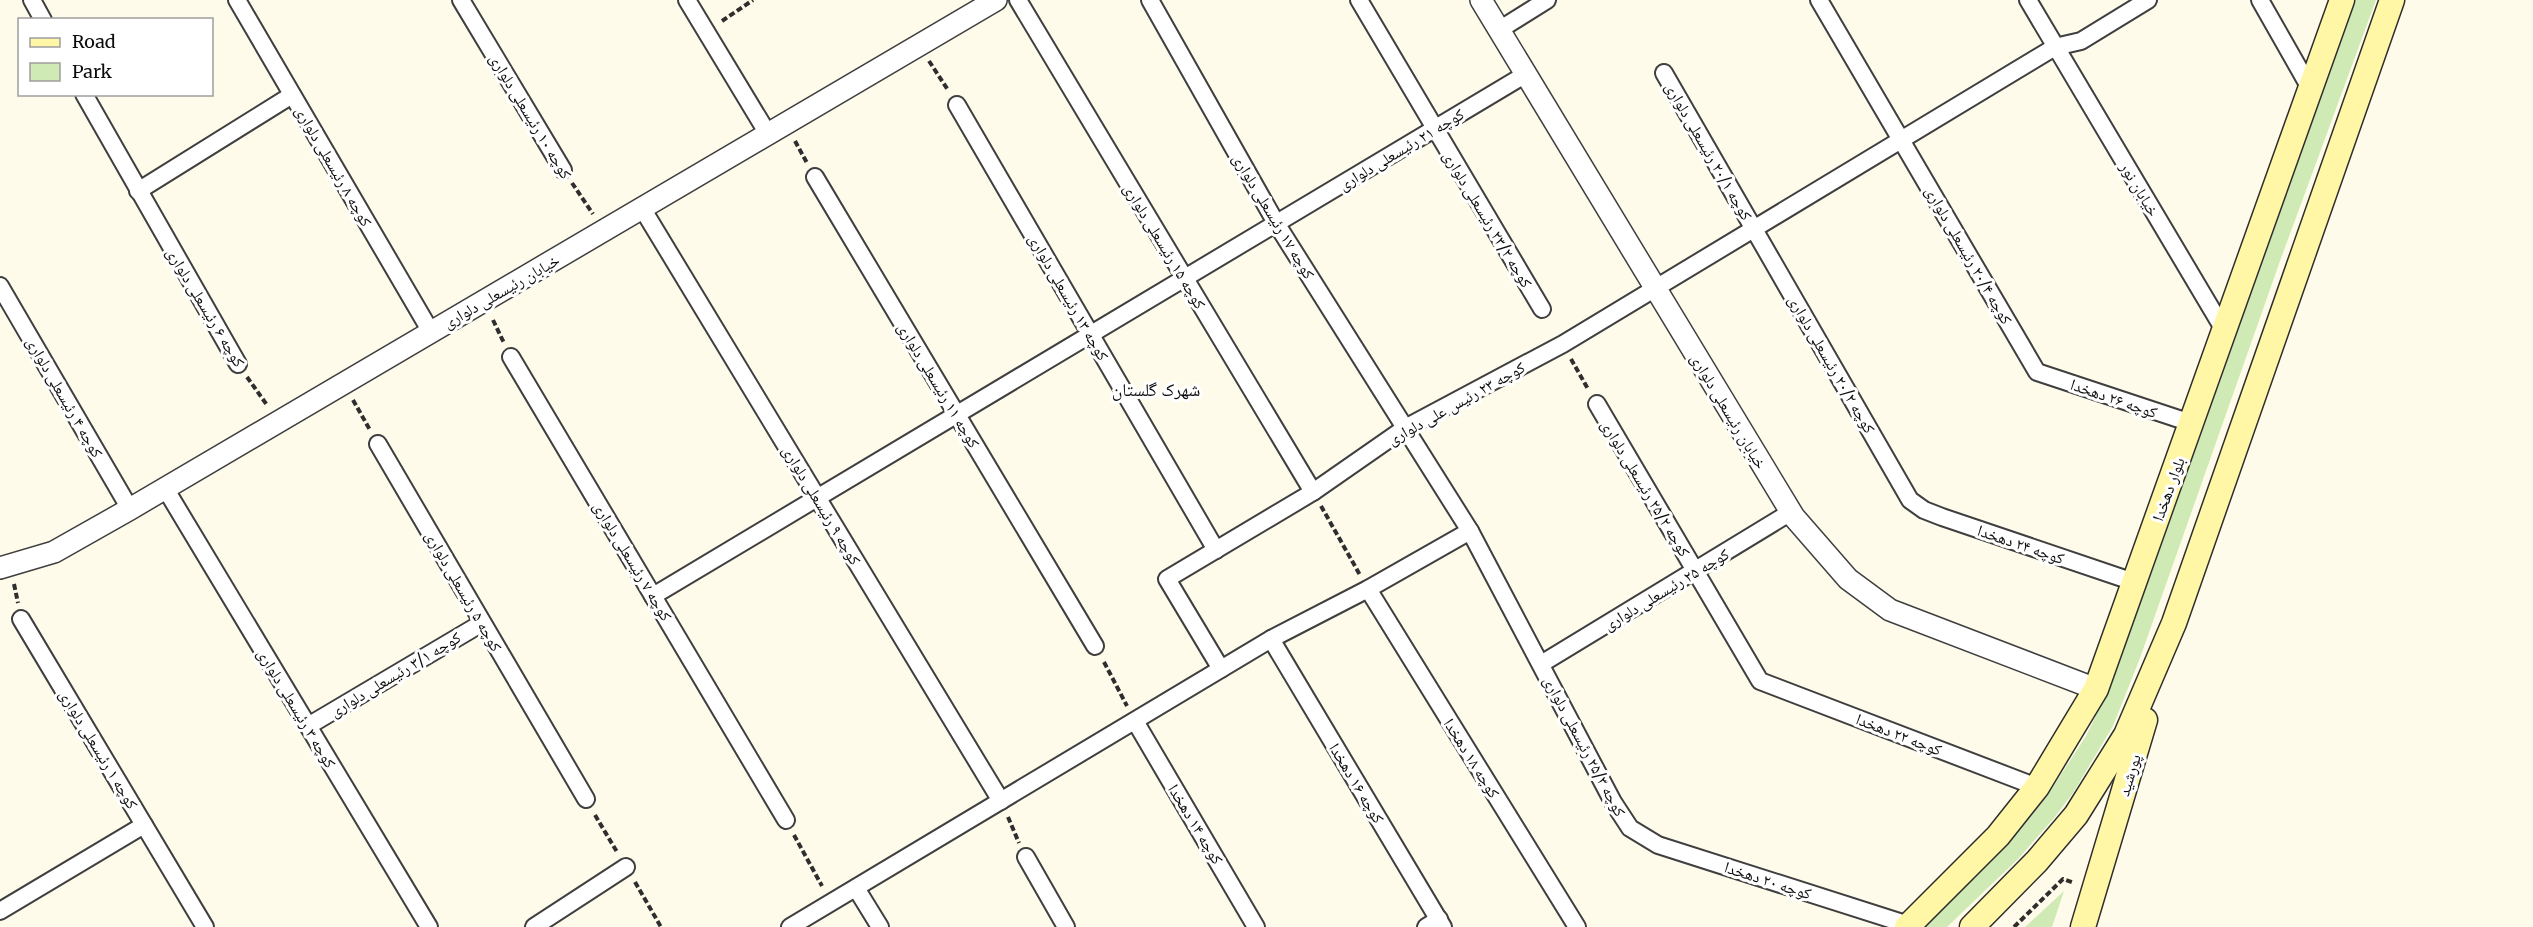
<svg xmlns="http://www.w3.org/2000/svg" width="2533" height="927" viewBox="0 0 2533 927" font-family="Merriweather,'Noto Naskh Arabic',serif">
<rect width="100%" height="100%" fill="#fffbeb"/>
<g fill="#cfeab4">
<path d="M2356,0H2376L2280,261L2140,658L2113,726L2073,793L2054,818L2018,859L1947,927H1923L2007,844L2047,796L2086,736L2106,695L2155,564Z"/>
<path d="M2064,891L2052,927H2025Z"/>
</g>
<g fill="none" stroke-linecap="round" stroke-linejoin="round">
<defs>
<g id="minor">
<path d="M32,0L43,20"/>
<path d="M237,0L431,332"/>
<path d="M461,0L563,170"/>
<path d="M687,0L768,134"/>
<path d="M1018,0L1313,492"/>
<path d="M1150,0L1276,223L1470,531L1613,802L1630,828L1658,845L1909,925"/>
<path d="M1359,0L1542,309"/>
<path d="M1819,0L2037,372L2191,423"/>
<path d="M2028,0L2224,330"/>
<path d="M2260,0L2310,88"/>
<path d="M1499,30L1547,0"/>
<path d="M1664,73L1910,500L1924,510L1942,517L2134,582"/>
<path d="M84,94L238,364"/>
<path d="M957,105L1216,550"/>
<path d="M815,177L1095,646"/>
<path d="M138,191L292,95"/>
<path d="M642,208L1001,801"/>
<path d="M0,286L130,509"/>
<path d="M511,357L786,820"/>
<path d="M1597,404L1760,681L2037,787"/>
<path d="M378,444L586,799"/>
<path d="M165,488L429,927"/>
<path d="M1368,589L1577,927"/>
<path d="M653,596L1526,74"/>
<path d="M21,619L205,927"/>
<path d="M1271,639L1443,927"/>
<path d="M1541,664L1791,512"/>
<path d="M1221,669L1167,579L1313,492L1405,428L1563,344L2055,47L2081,41L2148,0"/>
<path d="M1135,721L1256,927"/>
<path d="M308,726L482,623"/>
<path d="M1026,857L1066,927"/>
<path d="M856,888L880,927"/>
<path d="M0,911L144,825"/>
<path d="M534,927L626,867"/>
<path d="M790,927L1271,639L1368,589L1470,531"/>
<path d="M1426,927L1439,919"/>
</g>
<g id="tertiary">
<path d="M1481,0L1794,517L1848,579L1890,610L2096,689"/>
<path d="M0,568L54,552L130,509L996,0"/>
</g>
<g id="secondary">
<path d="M1907,927L1998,836L2037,787L2096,689L2342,0"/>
<path d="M1972,927L2037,861L2076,815L2126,735L2174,623L2392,0"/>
<path d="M2083,927L2145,720"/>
</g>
</defs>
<use href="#minor" stroke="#3f3f3f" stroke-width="20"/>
<use href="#tertiary" stroke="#3f3f3f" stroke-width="24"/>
<use href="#secondary" stroke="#2e2e2e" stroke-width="27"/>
<g stroke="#2e2e2e" stroke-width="4" stroke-dasharray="6 3" stroke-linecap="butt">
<path d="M722,21L753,0"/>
<path d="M929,61L948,90"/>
<path d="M795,141L807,163"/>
<path d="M572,183L593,214"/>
<path d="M493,320L504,343"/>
<path d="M1571,359L1588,389"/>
<path d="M247,377L267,405"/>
<path d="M353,400L370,430"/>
<path d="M1321,506L1360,575"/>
<path d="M14,584L18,603"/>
<path d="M1104,662L1127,706"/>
<path d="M595,815L617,852"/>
<path d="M1008,817L1019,843"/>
<path d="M794,835L822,886"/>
<path d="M635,882L661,927"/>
<path d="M2014,927L2063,879L2074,883"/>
</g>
<use href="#minor" stroke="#fff" stroke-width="16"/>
<use href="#tertiary" stroke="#fff" stroke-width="21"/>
<use href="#secondary" stroke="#fff7a6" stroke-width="24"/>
</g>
<g text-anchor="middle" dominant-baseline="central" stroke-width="6" stroke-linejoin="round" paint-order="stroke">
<g font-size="16" fill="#0c0c0c" stroke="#fff">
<text transform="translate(531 116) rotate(59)">کوچه ۱۰ رئیسعلی دلواری</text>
<text transform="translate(1401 149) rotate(-31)">کوچه ۲۱ رئیسعلی دلواری</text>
<text transform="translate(1709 151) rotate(60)">کوچه ۲۰/۱ رئیسعلی دلواری</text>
<text transform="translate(334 166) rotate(60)">کوچه ۸ رئیسعلی دلواری</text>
<text transform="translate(2140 189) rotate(59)">خیابان نور</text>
<text transform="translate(1274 216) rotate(59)">کوچه ۱۷ رئیسعلی دلواری</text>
<text transform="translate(1488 219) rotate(59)">کوچه ۲۳/۲ رئیسعلی دلواری</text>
<text transform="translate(1165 246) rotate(59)">کوچه ۱۵ رئیسعلی دلواری</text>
<text transform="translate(1969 255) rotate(60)">کوچه ۲۰/۴ رئیسعلی دلواری</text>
<text transform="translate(501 291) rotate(-30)">خیابان رئیسعلی دلواری</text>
<text transform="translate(1069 297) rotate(60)">کوچه ۱۳ رئیسعلی دلواری</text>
<text transform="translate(206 307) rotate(59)">کوچه ۶ رئیسعلی دلواری</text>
<text transform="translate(1832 364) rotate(60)">کوچه ۲۰/۲ رئیسعلی دلواری</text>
<text transform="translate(939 385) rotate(59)">کوچه ۱۱ رئیسعلی دلواری</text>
<text transform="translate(65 397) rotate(60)">کوچه ۴ رئیسعلی دلواری</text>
<text transform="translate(2114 398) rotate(19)">کوچه ۲۶ دهخدا</text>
<text transform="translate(1456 403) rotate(-29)">کوچه ۲۳ رئیس علی دلواری</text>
<text transform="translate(1729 411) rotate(59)">خیابان رئیسعلی دلواری</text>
<text transform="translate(1646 488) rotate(59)">کوچه ۲۵/۲ رئیسعلی دلواری</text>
<text transform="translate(2168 489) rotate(-70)">بلوار دهخدا</text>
<text transform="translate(822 505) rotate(59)">کوچه ۹ رئیسعلی دلواری</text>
<text transform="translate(2021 544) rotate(19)">کوچه ۲۴ دهخدا</text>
<text transform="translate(633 561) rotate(59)">کوچه ۷ رئیسعلی دلواری</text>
<text transform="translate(1666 589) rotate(-31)">کوچه ۲۵ رئیسعلی دلواری</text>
<text transform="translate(464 591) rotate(60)">کوچه ۵ رئیسعلی دلواری</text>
<text transform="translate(395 674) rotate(-31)">کوچه ۳/۱ رئیسعلی دلواری</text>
<text transform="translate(297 708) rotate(59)">کوچه ۳ رئیسعلی دلواری</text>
<text transform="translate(1899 734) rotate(21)">کوچه ۲۲ دهخدا</text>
<text transform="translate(1585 746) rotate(62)">کوچه ۲۵/۳ رئیسعلی دلواری</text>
<text transform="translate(99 749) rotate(59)">کوچه ۱ رئیسعلی دلواری</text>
<text transform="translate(1472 758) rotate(58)">کوچه ۱۸ دهخدا</text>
<text transform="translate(2129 775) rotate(-73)">پورشید</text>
<text transform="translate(1357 783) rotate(59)">کوچه ۱۶ دهخدا</text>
<text transform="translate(1196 824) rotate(59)">کوچه ۱۴ دهخدا</text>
<text transform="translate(1768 880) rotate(18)">کوچه ۲۰ دهخدا</text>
</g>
<g font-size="18" fill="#0c0c0c" stroke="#fff">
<text x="1156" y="389">شهرک گلستان</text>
</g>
</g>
<rect x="18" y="18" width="195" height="78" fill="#ffffff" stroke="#9e9e9e" stroke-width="1.5"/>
<rect x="30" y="38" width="30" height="9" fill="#fff7a6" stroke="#9e9e9e" stroke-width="1.5"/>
<text x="72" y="48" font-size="18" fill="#0c0c0c">Road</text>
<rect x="30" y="63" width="30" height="18" fill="#cfeab4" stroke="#9e9e9e" stroke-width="1.5"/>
<text x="72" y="78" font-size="18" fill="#0c0c0c">Park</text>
</svg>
